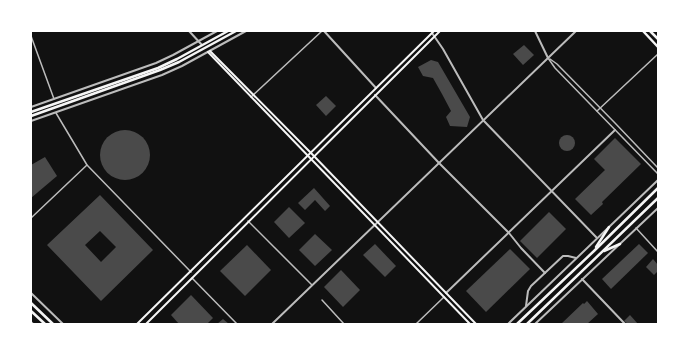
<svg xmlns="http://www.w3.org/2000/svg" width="689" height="355" viewBox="0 0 689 355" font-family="Montserrat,sans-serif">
<rect width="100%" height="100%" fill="#111"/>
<g fill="#4a4a4a" fill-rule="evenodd">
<path d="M524,45L534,55L523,65L513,54Z"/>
<path d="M431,60L438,62L470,117L467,127L450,126L446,117L451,111L442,94L433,78L423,76L418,67Z"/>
<path d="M326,96L336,106L326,116L316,105Z"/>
<circle cx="125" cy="155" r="25"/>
<circle cx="567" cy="143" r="8"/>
<path d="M615,138L641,164L602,202L603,204L591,215L575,199L605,170L594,159Z"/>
<path d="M45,157L57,176L31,198V165Z"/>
<path d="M314,188L330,206L325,211L315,200L305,210L298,203Z"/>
<path d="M100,195L153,250L101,301L47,245ZM100,231L116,247L101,262L85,245Z"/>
<path d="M289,207L305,223L289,238L274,222Z"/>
<path d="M549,212L566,229L537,258L520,241Z"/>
<path d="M315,234L332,250L315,266L299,250Z"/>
<path d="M375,244L396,266L385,277L363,255Z"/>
<path d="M639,244L648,253L611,289L602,279Z"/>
<path d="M247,245L271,270L245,296L220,271Z"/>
<path d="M510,249L530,269L486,312L466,291Z"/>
<path d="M653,259L658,265V271L654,275L646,267Z"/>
<path d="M341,270L360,290L343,307L324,287Z"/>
<path d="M191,295L213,318L207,324H179L171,315Z"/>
<path d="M587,301L598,314L587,324H561L583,303L584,304Z"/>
<path d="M630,315L638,324H628L624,321Z"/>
<path d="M223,319L229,324H217Z"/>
</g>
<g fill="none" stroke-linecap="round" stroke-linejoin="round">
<g stroke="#bcbcbc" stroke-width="1.5">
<path d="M31,36L54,99"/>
<path d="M548,58L555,68L658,174"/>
<path d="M550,59L557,64L615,123L658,168"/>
<path d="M251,97L322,31"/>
<path d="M597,111L658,54"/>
<path d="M56,113L87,165L191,272"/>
<path d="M31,218L87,165"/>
<path d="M248,221L312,285"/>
<path d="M636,228L658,252"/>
<path d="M192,278L237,324"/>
<path d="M322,300L344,324"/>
<path d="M416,324L444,297"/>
</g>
<g stroke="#bcbcbc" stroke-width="2">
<path d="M189,31L202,45"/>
<path d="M324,31L376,88"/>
<path d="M535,31L548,58"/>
<path d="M432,33L443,49L483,120L597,238"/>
<path d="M375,95L439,163L509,233L521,248L545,273"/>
<path d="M31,107L156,63L173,55L217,31"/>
<path d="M31,121L162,75L182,66L246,31"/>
<path d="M582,279L625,324"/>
<path d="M31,293L63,324"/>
<path d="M446,293L615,130"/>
<path d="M526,306L528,291L531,286L563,256H568L576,258"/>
<path d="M31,322L33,324"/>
<path d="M272,324L576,31"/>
<path d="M508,324L658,180"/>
<path d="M535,324L658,208"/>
</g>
<g stroke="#f5f5f5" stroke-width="2">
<path d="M210,51L311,153L476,324"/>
<path d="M208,52L470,324"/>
<path d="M137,324L434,31"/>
<path d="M146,324L440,31"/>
</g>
<g stroke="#f5f5f5" stroke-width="2.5">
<path d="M643,31L658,47"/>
<path d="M650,31L658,39"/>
</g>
<g stroke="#f5f5f5" stroke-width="2.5">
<path d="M31,112L158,68L177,59L228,31"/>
<path d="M31,116L160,70L179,62L236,31"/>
<path d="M596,247L609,227"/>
<path d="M604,251L620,244"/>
<path d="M31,303L53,324"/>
<path d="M31,311L45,324"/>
<path d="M517,324L594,251L658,188"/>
<path d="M527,324L658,198"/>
</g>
</g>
<rect width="689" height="355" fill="none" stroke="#ffffff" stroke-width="64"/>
</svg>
